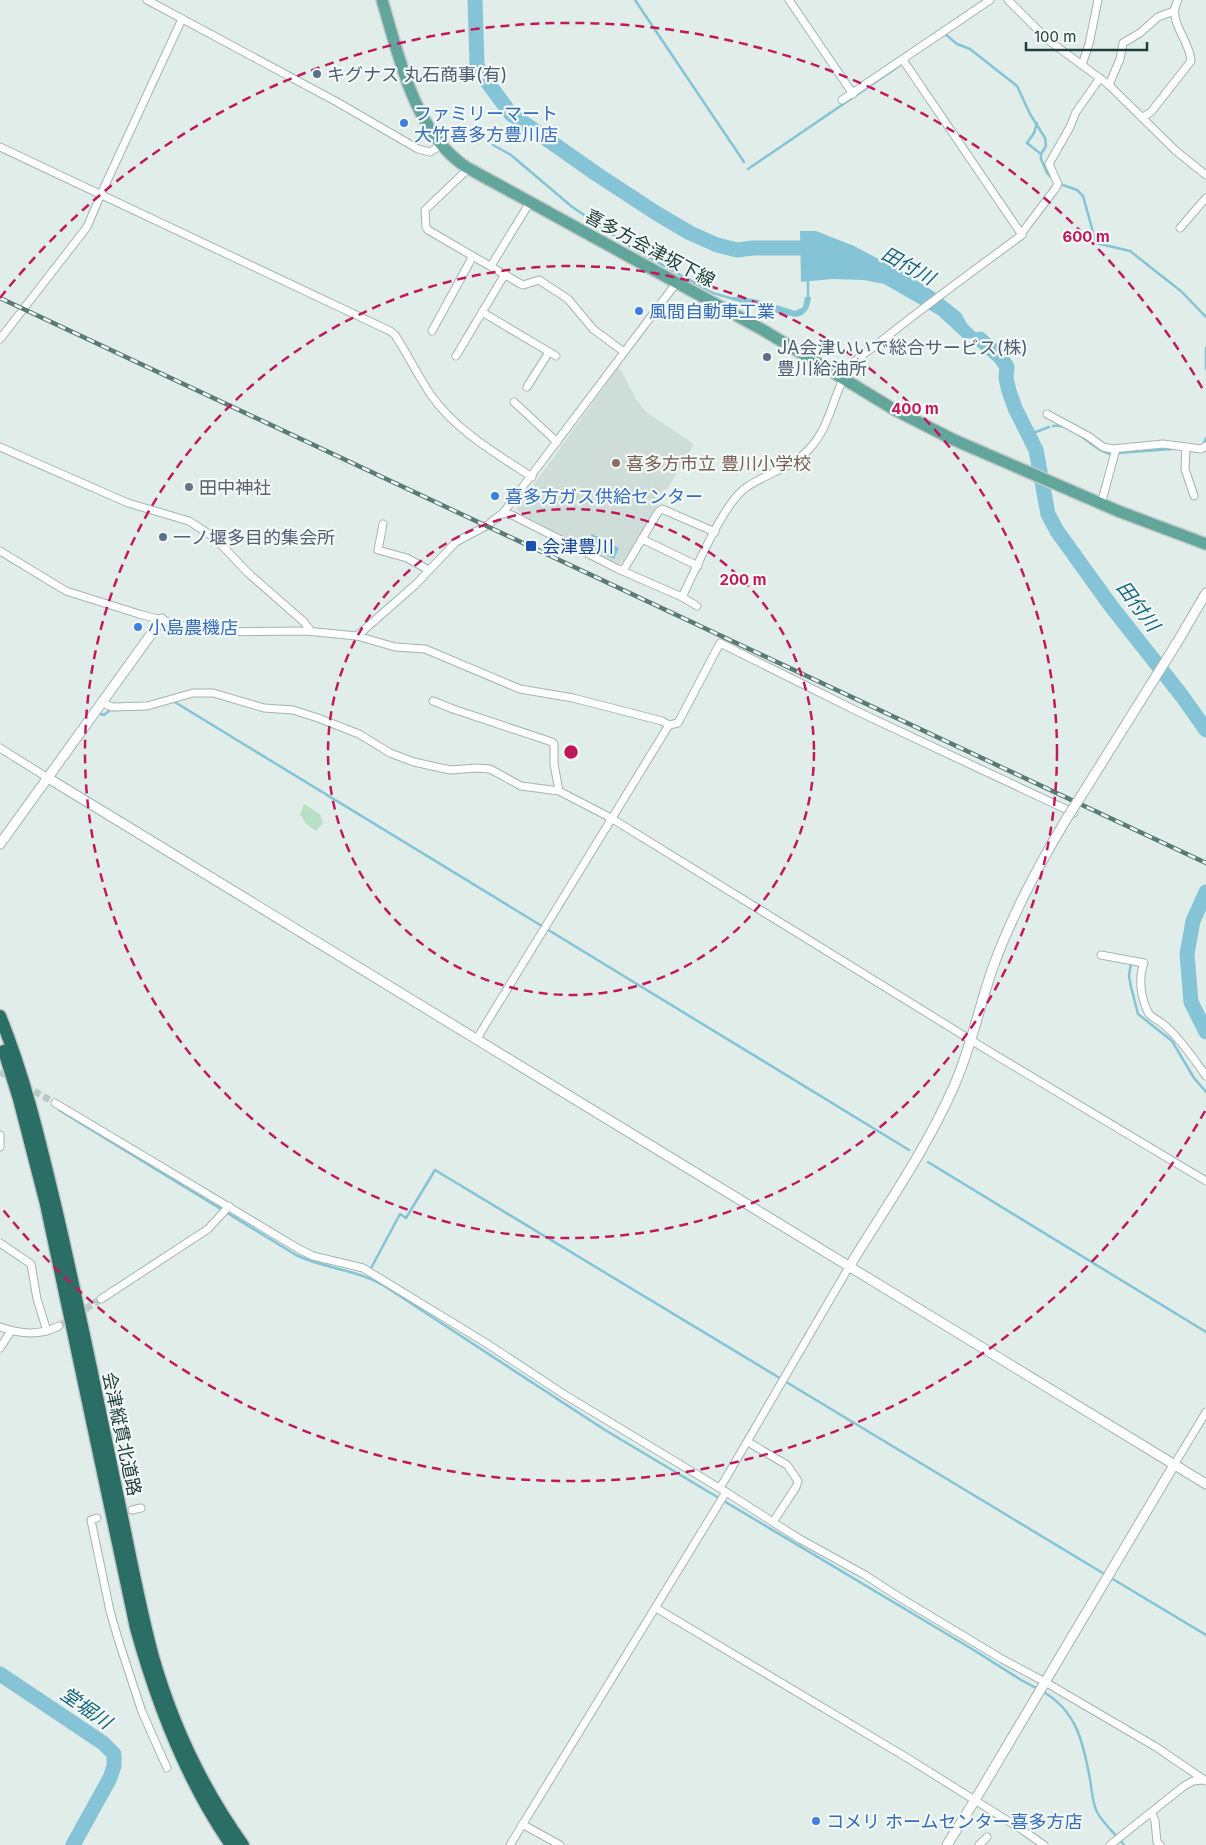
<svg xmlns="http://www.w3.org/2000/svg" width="1206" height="1845" viewBox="0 0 1206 1845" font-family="Inter,'Noto Sans JP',sans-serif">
<rect width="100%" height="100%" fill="#e1ede9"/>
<path fill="#cfddd8" d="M618,368L622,372L636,399L646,412L694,444L624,561L620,564H615L523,515L516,509Z"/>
<path fill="#b9e0c7" d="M304,804L320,814L323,823L316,831L306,824L300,814Z"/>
<g fill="#85c3d6">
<path d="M800,231H816L854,246L905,273L933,291L961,313L967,324L995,351L998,358L977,339L963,338L938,315L884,284L864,280L832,279L801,282Z"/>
<path d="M731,297C754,297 774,304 795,311L803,307L805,297H811C810,307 807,315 796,317L745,306Z"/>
<path d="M592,534L619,548L614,559L586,545Z"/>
</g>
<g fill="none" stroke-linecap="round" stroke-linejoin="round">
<g stroke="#85c3d6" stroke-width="2.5">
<path d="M635,0L744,162"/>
<path d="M943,36L945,34L957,44L970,49L1017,86L1030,114L1045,138L1046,146L1041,154V159L1047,173L1054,180"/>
<path d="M1037,123L1034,133L1027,143L1041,154"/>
<path d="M493,145L511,155L571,206L632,248L713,293L737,300"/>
<path d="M748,169L902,64"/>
<path d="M1060,184L1077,190L1083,196L1096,243L1130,251L1182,292L1206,317"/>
<path d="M808,299V279"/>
<path d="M1206,348V369"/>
<path d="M1053,426C1074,422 1092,451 1111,454"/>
<path d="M1028,435L1049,427"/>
<path d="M1204,443L1206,438"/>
<path d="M1117,453L1172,449"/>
<path d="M171,702L173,701L909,1150"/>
<path d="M97,713L104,715L110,710H114"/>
<path d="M1131,963L1129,976L1131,987L1138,1014L1172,1041L1194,1078L1206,1092"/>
<path d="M59,1110L296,1255C325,1269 355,1269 383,1285L605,1430L972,1649L1021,1680L1038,1689"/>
<path d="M928,1162L1206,1332"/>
<path d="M369,1272L400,1214L406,1218L435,1170L1106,1575"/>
<path d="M1111,1578L1206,1635"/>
<path d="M1042,1691C1077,1711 1083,1742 1090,1779C1092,1790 1092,1802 1097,1812C1104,1825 1116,1834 1124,1845"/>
</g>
<g stroke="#85c3d6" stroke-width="15">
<path d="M475,0L477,65L482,75L511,114L595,173L656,213L690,233L717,245L737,250L753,248H821"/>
<path d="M980,339L1001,358L1007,367L1006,378L1009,391L1015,408L1036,450L1048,514L1057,531L1111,606L1182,696L1206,730"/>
<path d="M1206,892L1193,921L1187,954L1191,1002L1206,1032"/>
<path d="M0,1674L103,1743L114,1754V1766L110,1778L73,1845"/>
</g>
<g stroke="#bacac6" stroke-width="7" stroke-dasharray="7 3.5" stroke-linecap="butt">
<path d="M0,1072L13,1079"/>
<path d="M25,1086L55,1103"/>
<path d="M59,1326L101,1299"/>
</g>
<defs>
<g id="minor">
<path d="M147,0L337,102L418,149L430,152L441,145"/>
<path d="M789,0L853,94"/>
<path d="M1008,0L1048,40L1109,85L1176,151L1206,175"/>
<path d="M1082,65L1089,44L1098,0"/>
<path d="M1109,85L1120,59L1123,43L1140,33L1158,17L1174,11"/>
<path d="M842,100L990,0"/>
<path d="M1143,117L1151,112L1191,61C1190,40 1166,20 1178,0"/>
<path d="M0,147L390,331L395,335C408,355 418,376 431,395C454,429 498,455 532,477"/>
<path d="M469,168L425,210L426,227L428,230L519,283L523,285L539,280L568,299L593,329L624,352"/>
<path d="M1180,228L1206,198"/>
<path d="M1021,234L1055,189L1058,184L1049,164L1070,127L1076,112L1100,78"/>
<path d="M491,266L530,202"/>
<path d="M482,312L556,356"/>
<path d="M432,331L473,256"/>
<path d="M0,339L87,227L101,194L182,19"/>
<path d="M456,356L505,274"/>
<path d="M527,387L549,352"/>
<path d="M514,402L557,442"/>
<path d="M1047,414L1088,436L1103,447L1112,449L1163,444L1201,449L1206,446"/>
<path d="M0,447L128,503L189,521L215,538L247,572L304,622L311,631"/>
<path d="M1186,447L1185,469L1194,496"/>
<path d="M1101,504L1116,449"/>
<path d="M503,513L512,515L618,569L682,597L697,606"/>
<path d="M383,524L378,550L407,558L429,570"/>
<path d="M642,539L698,566"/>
<path d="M0,551L66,591L139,614L207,632L306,631L357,636L395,647L425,649L520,689L573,698L662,721L669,725L678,723L720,643L863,714L1074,813"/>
<path d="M623,571L658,512L662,509L715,532"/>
<path d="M682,597C696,569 721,508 744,489C765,473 792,469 811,447C830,426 834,393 848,369C855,359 870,350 880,342C926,305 974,270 1022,235L903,60"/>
<path d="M357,636L415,585L456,542L486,526L503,513L677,282"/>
<path d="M433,701L453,709L552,742L554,744V764L559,791"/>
<path d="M103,703L112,707L147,706L193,693H213L264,708L293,710L318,718L359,734L390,753L414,762L450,770L477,768L490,769L521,786L559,791L611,818L992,1053L1206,1181"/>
<path d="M0,748L48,778"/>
<path d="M1101,955L1144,963C1138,978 1141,998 1148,1012C1151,1018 1159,1020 1163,1024C1178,1036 1195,1060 1206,1076"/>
<path d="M476,1040L669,725"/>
<path d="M55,1103L299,1249L313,1256L363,1268L486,1343L565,1395L726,1492L798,1538L865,1575L899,1597L1002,1659L1045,1682L1156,1747L1206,1781"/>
<path d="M0,1135V1147"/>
<path d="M0,1243L31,1264L37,1299L47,1331"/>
<path d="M101,1299L208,1229L229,1206"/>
<path d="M0,1327C21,1334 39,1336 59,1326"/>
<path d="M0,1348L11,1331"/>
<path d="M748,1442L787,1465L798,1481L796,1487L773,1522"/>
<path d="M1174,1465L1206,1412"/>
<path d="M720,1488L849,1267"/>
<path d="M132,1510L141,1508"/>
<path d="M97,1518L91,1520L110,1611L119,1642L142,1712L167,1768"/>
<path d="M656,1608L909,1759L1024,1831L1044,1845"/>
<path d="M1152,1813L1155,1821L1157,1842L1160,1845"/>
<path d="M522,1824L560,1845"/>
<path d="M510,1845L726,1492"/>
<path d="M979,1845L987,1837"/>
<path d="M1110,1845L1184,1786L1193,1781L1203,1780"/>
</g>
<g id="tertiary">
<path d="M48,778L1206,1484"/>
<path d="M1088,785L1178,641L1206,593"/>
<path d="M0,844L162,619"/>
<path d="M849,1267C885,1208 926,1150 954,1086C971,1048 979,1007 993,967C1012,915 1038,866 1067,818"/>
<path d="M947,1845L975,1800L1174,1465"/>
</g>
<path id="primary" d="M382,0C399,56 414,132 466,167L763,330L895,410L952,439L1118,511L1206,544"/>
<g id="motorway">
<path d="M0,1016C26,1080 41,1146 57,1213C80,1312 100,1412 121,1512C131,1560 140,1609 153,1657C172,1723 203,1789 243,1845"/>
<path d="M4,1051L19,1099L46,1204L136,1628C157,1704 186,1780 231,1845"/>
</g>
</defs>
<use href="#minor" stroke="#a3b5b1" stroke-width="9"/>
<use href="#tertiary" stroke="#a3b5b1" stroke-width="11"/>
<use href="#primary" stroke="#c1c9c8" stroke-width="14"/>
<use href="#motorway" stroke="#c1c9c8" stroke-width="15"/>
<use href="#minor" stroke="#fff" stroke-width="7"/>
<use href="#tertiary" stroke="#fff" stroke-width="9"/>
<use href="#primary" stroke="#62a69b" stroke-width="11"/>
<use href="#motorway" stroke="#2a6e66" stroke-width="12"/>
<defs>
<path id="rail" d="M0,298L1206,863"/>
</defs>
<use href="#rail" stroke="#5a7b75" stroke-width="4.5"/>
<use href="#rail" stroke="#f2f9f6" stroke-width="2.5" stroke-dasharray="8" stroke-linecap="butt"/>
<defs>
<path id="tertiary-bridge" d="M1067,818L1088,785"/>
</defs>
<use href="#tertiary-bridge" stroke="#a3b5b1" stroke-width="11" stroke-linecap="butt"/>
<use href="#tertiary-bridge" stroke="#fff" stroke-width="9"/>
</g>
<g fill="none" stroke="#c2185b" stroke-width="2.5" stroke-dasharray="9 6">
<circle cx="571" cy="752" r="243"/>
<circle cx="571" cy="752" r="486"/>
<path d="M1205 1111A729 729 0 0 1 0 1206M0 298A729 729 0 0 1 1205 393"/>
</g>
<g fill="#5c6f8a" stroke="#f2f9f6" stroke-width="2">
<circle cx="317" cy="74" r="5"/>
<circle cx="767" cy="357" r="5"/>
<circle cx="163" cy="537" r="5"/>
</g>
<g fill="#3f7fe0" stroke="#f2f9f6" stroke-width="2">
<circle cx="404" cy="123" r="5"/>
<circle cx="639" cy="311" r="5"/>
<circle cx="495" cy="496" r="5"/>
<circle cx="138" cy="627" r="5"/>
<circle cx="816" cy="1821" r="5"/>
</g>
<circle fill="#8d6e63" stroke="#f2f9f6" stroke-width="2" cx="616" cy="463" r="5"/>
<circle fill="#6b7280" stroke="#f2f9f6" stroke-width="2" cx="189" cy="487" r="5"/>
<rect fill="#1a4fb4" stroke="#f2f9f6" stroke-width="2" x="525" y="540" width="12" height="12" rx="2.5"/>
<g text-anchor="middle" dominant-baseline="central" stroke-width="4.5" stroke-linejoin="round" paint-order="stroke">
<g font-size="18" fill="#4e5e75" stroke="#f2f9f6" text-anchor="start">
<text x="327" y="74">キグナス 丸石商事(有)</text>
<text x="777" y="347">JA会津いいで総合サービス(株)<tspan x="777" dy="21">豊川給油所</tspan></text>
<text x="173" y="537">一ノ堰多目的集会所</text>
</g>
<g font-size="18" fill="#366cbe" stroke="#f2f9f6" text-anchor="start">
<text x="414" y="113">ファミリーマート<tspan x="414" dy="21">大竹喜多方豊川店</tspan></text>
<text x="649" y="311">風間自動車工業</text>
<text x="505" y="496">喜多方ガス供給センター</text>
<text x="148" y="627">小島農機店</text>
<text x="826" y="1821">コメリ ホームセンター喜多方店</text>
</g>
<g font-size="18" fill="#203f3a" stroke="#f2f9f6">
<text transform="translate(650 248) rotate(28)">喜多方会津坂下線</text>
<text transform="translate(122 1434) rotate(78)">会津縦貫北道路</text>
</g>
<g font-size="18" fill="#785e54" stroke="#f2f9f6" text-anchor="start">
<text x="626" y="463">喜多方市立 豊川小学校</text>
</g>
<g font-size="18" fill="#5b616d" stroke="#f2f9f6" text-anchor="start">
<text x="199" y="487">田中神社</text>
</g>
<g font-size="18" fill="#164399" stroke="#f2f9f6" text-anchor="start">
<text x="542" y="546">会津豊川</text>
</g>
<g font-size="19" font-style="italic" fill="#156580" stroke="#f2f9f6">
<text transform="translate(908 266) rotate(29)">田付川</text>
<text transform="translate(1138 606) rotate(53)">田付川</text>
<text transform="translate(86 1708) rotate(35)">堂堀川</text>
</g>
</g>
<circle cx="571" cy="752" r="8" fill="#c2185b" stroke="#f2f9f6" stroke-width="2.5"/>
<g font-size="15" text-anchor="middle" font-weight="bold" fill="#c2185b" stroke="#f2f9f6" stroke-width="4.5" stroke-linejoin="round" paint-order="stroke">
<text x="1086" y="242">600 m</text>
<text x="915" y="414">400 m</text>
<text x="743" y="585">200 m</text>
</g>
<path d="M1026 42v8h121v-8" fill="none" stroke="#203f3a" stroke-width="2.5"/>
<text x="1034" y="42" font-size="15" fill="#203f3a" stroke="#f2f9f6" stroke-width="4" paint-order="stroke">100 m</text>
</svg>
